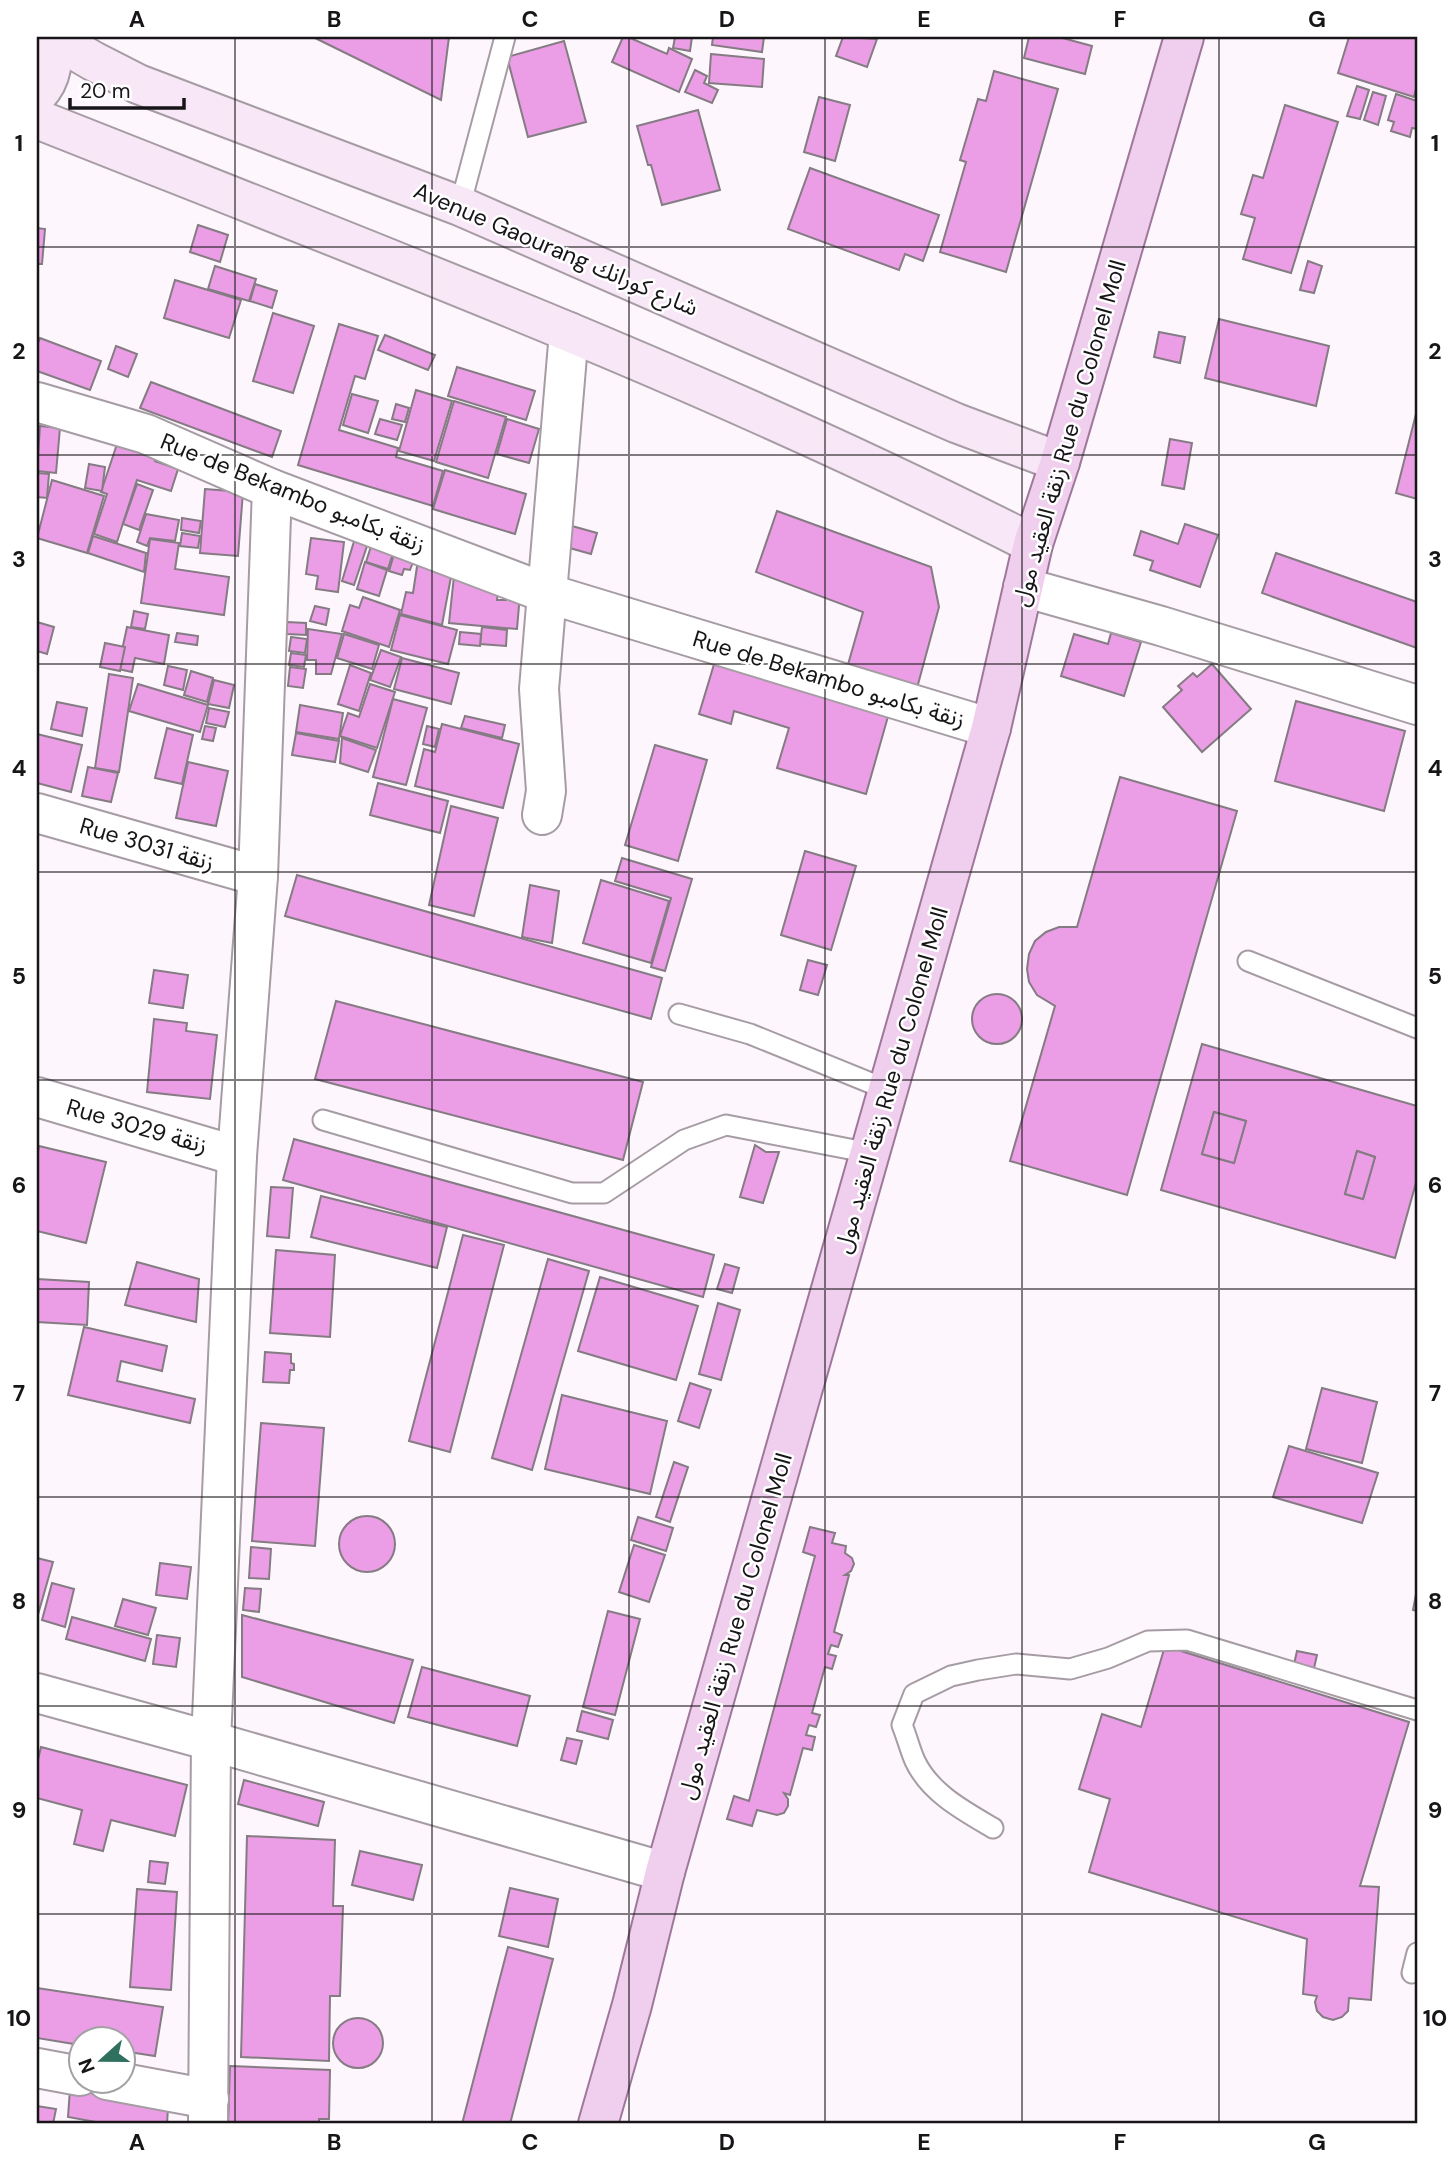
<svg xmlns="http://www.w3.org/2000/svg" width="1454" height="2161" viewBox="0 0 1454 2161" font-family="'DM Sans','Noto Sans Arabic',sans-serif">
<rect width="100%" height="100%" fill="#fef6fd"/>
<g fill="#eb9ee5" stroke="#847b83" stroke-width="2" fill-rule="evenodd">
<path d="M313,37H449L441,100Z"/>
<path d="M623,37H628L667,54L669,48L692,59L679,92L612,62Z"/>
<path d="M675,37H692L690,51L673,48Z"/>
<path d="M713,37H764L762,52L712,45Z"/>
<path d="M843,37L877,39L867,67L836,56Z"/>
<path d="M1029,37H1059L1092,46L1085,74L1024,58Z"/>
<path d="M1349,37H1417V85L1414,97L1338,73Z"/>
<path d="M564,41L586,122L528,137L507,57Z"/>
<path d="M711,54L764,59L762,87L709,83Z"/>
<path d="M695,70L707,76L704,83L718,90L712,103L685,92Z"/>
<path d="M994,71L1058,89L1006,272L940,252L966,162L960,160L978,99L986,101Z"/>
<path d="M1357,86L1369,90L1360,119L1347,116Z"/>
<path d="M1373,92L1386,96L1378,125L1364,120Z"/>
<path d="M1396,94L1417,101V129L1412,128L1410,137L1391,131L1394,122L1388,120Z"/>
<path d="M819,97L850,105L835,161L804,152Z"/>
<path d="M1285,105L1338,122L1291,273L1243,259L1255,218L1241,214L1253,175L1263,178Z"/>
<path d="M698,110L720,190L662,205L651,165H648L637,126Z"/>
<path d="M810,168L939,215L923,261L905,254L899,270L788,229Z"/>
<path d="M198,225L228,235L220,262L190,252Z"/>
<path d="M37,228L45,229L42,264H37Z"/>
<path d="M1308,261L1322,266L1314,293L1300,290Z"/>
<path d="M215,266L256,279L249,301L208,289Z"/>
<path d="M175,280L241,300L229,338L164,318Z"/>
<path d="M255,284L277,291L272,308L250,301Z"/>
<path d="M273,313L314,326L293,393L253,381Z"/>
<path d="M1219,319L1329,346L1316,406L1205,378Z"/>
<path d="M339,324L378,336L365,379L355,376L339,430L398,448L396,457L443,471L433,506L298,465Z"/>
<path d="M1159,332L1185,337L1180,363L1154,357Z"/>
<path d="M385,335L435,355L428,370L378,350Z"/>
<path d="M40,338L101,361L90,390L37,371V346Z"/>
<path d="M116,346L137,354L128,377L108,369Z"/>
<path d="M457,367L535,391L526,420L448,396Z"/>
<path d="M151,382L281,431L272,457L140,408Z"/>
<path d="M416,390L452,401L434,461L399,451Z"/>
<path d="M352,394L378,401L368,433L343,425Z"/>
<path d="M454,401L506,417L488,478L436,462Z"/>
<path d="M396,404L409,408L405,422L392,419Z"/>
<path d="M1417,410V499L1396,493Z"/>
<path d="M380,419L402,425L397,440L375,434Z"/>
<path d="M507,419L539,429L529,463L497,454Z"/>
<path d="M40,426L60,428L56,473L37,471Z"/>
<path d="M119,438L158,451L155,461L178,469L171,491L137,480L117,542L94,534L107,494L101,492Z"/>
<path d="M1170,439L1192,443L1184,489L1162,485Z"/>
<path d="M89,464L105,467L102,491L85,488Z"/>
<path d="M445,470L526,494L515,534L433,509Z"/>
<path d="M37,473L49,474L47,498L37,497Z"/>
<path d="M52,480L104,496L87,553L37,538Z"/>
<path d="M137,484L153,490L139,530L123,524Z"/>
<path d="M205,489L243,492L238,556L200,553Z"/>
<path d="M777,511L931,567L939,607L917,688L847,668L863,612L756,572Z"/>
<path d="M146,514L179,520L175,541L150,538L147,546L137,542Z"/>
<path d="M182,518L201,521L199,533L181,530Z"/>
<path d="M1185,524L1218,535L1200,587L1150,570L1153,561L1134,555L1141,531L1178,544Z"/>
<path d="M572,526L597,533L591,554L566,547Z"/>
<path d="M182,533L200,536L198,548L180,546Z"/>
<path d="M93,536L146,553L144,572L88,553Z"/>
<path d="M311,538L344,542L338,592L316,589L318,576L306,574Z"/>
<path d="M355,538L368,543L354,585L342,581Z"/>
<path d="M150,539L179,543L175,569L229,577L224,615L141,603Z"/>
<path d="M372,543L394,550L388,569L366,562Z"/>
<path d="M395,551L415,557L410,570L404,569L402,575L389,571Z"/>
<path d="M1276,553L1417,602V648L1262,593Z"/>
<path d="M418,560L453,566L442,625L401,614L406,592L413,593Z"/>
<path d="M365,562L387,570L379,596L357,589Z"/>
<path d="M454,576L499,580L497,600H506V593L520,594L517,629L449,623Z"/>
<path d="M363,597L400,610L389,647L342,631L350,605L359,608Z"/>
<path d="M315,606L329,609L326,625L310,621Z"/>
<path d="M134,611L148,614L145,629L131,627Z"/>
<path d="M400,615L457,630L448,664L391,650Z"/>
<path d="M37,622L54,627L47,654L37,651Z"/>
<path d="M287,622L306,623V635L287,634Z"/>
<path d="M127,627L169,635L164,664L135,658L132,672L118,669Z"/>
<path d="M482,627L507,630L506,646L480,644Z"/>
<path d="M308,629L342,634L331,674H316V660H307Z"/>
<path d="M460,632L481,634L480,646L459,644Z"/>
<path d="M177,633L198,636L197,645L175,642Z"/>
<path d="M1111,633L1141,642L1124,696L1061,676L1074,634L1108,644Z"/>
<path d="M344,634L379,645L372,669L337,658Z"/>
<path d="M291,637L307,639L305,653L289,651Z"/>
<path d="M105,643L125,647L120,671L100,667Z"/>
<path d="M381,650L401,657L390,687L370,680Z"/>
<path d="M291,653L306,655L304,667L289,665Z"/>
<path d="M402,658L459,673L451,704L394,689Z"/>
<path d="M715,661L889,713L866,794L777,768L789,728L734,711L731,724L699,714Z"/>
<path d="M1212,664L1251,709L1202,752L1163,707L1182,690L1178,686L1193,673L1197,677Z"/>
<path d="M350,665L371,673L359,711L338,704Z"/>
<path d="M168,666L187,670L183,690L164,685Z"/>
<path d="M290,667L306,669L303,688L288,686Z"/>
<path d="M191,671L213,678L207,702L184,695Z"/>
<path d="M109,674L133,678L119,772L95,768Z"/>
<path d="M214,680L234,685L229,708L208,704Z"/>
<path d="M138,684L208,705L200,732L129,711Z"/>
<path d="M370,684L395,692L377,748L340,736L348,713L359,717Z"/>
<path d="M393,699L427,708L406,785L373,777Z"/>
<path d="M1296,701L1405,731L1384,811L1275,781Z"/>
<path d="M57,702L87,708L82,736L51,729Z"/>
<path d="M300,705L343,713L339,739L296,732Z"/>
<path d="M209,708L229,712L225,727L206,723Z"/>
<path d="M465,716L505,725L502,738L461,728Z"/>
<path d="M442,724L519,744L503,808L415,786L424,749L435,752Z"/>
<path d="M205,726L216,728L213,741L202,739Z"/>
<path d="M427,726L439,729L435,747L423,744Z"/>
<path d="M167,728L193,735L182,784L155,778Z"/>
<path d="M296,733L339,741L335,762L292,755Z"/>
<path d="M37,734L82,745L71,792L37,783Z"/>
<path d="M342,738L376,750L368,772L340,763Z"/>
<path d="M655,745L707,760L678,861L625,845Z"/>
<path d="M188,762L228,771L216,826L176,818Z"/>
<path d="M88,767L118,773L111,802L82,796Z"/>
<path d="M1120,777L1237,811L1127,1195L1010,1161L1055,1006L1037,995L1029,982L1027,969L1029,954L1035,941L1046,932L1059,927H1077Z"/>
<path d="M378,783L448,801L440,833L370,815Z"/>
<path d="M451,806L498,818L474,916L429,905Z"/>
<path d="M805,851L856,866L831,950L781,935Z"/>
<path d="M622,858L692,879L665,971L651,967L671,898L615,881Z"/>
<path d="M297,875L662,978L651,1019L285,916Z"/>
<path d="M601,880L669,901L651,963L583,943Z"/>
<path d="M530,885L559,891L552,943L522,937Z"/>
<path d="M808,960L827,965L818,995L800,990Z"/>
<path d="M154,970L188,975L183,1008L149,1003Z"/>
<circle cx="997" cy="1019" r="25"/>
<path d="M336,1001L643,1082L623,1160L315,1079Z"/>
<path d="M154,1019L187,1023L186,1031L217,1035L210,1099L147,1092Z"/>
<path d="M1202,1044L1417,1106V1179L1395,1258L1161,1190ZM1214,1112L1246,1121L1234,1163L1202,1154ZM1357,1151L1375,1157L1363,1199L1345,1194Z"/>
<path d="M1214,1112L1246,1121L1234,1163L1202,1154Z"/>
<path d="M294,1139L714,1255L703,1297L283,1180Z"/>
<path d="M755,1145L766,1152H779L763,1203L740,1197Z"/>
<path d="M39,1146L106,1162L86,1243L37,1231V1156Z"/>
<path d="M1357,1151L1375,1157L1363,1199L1345,1194Z"/>
<path d="M271,1187L293,1188L289,1238L267,1236Z"/>
<path d="M321,1196L447,1227L437,1268L311,1237Z"/>
<path d="M463,1235L504,1245L450,1452L409,1441Z"/>
<path d="M276,1250L335,1255L330,1337L270,1333Z"/>
<path d="M548,1259L589,1271L532,1470L492,1458Z"/>
<path d="M137,1262L199,1279L196,1322L125,1305Z"/>
<path d="M725,1264L739,1268L732,1293L717,1289Z"/>
<path d="M600,1277L698,1306L676,1380L578,1351Z"/>
<path d="M37,1279L89,1282L87,1325L37,1322Z"/>
<path d="M718,1303L740,1310L721,1380L699,1374Z"/>
<path d="M84,1327L167,1346L162,1371L121,1361L117,1381L195,1399L190,1423L68,1395Z"/>
<path d="M265,1352L291,1354V1363L294,1364V1370H290L289,1383L263,1382Z"/>
<path d="M690,1383L711,1390L699,1428L678,1421Z"/>
<path d="M1322,1388L1377,1402L1362,1463L1306,1449Z"/>
<path d="M562,1395L667,1421L650,1494L545,1469Z"/>
<path d="M261,1423L324,1428L315,1546L252,1541Z"/>
<path d="M1289,1446L1378,1473L1362,1523L1273,1497Z"/>
<path d="M674,1462L688,1467L670,1522L656,1517Z"/>
<circle cx="367" cy="1544" r="28"/>
<path d="M638,1517L673,1528L666,1551L631,1540Z"/>
<path d="M810,1527L835,1533L832,1543L846,1546L845,1553L852,1558L854,1564L851,1571L845,1575H849L834,1632L842,1635L838,1647L831,1645L828,1654L836,1656L832,1669L825,1667L812,1713L820,1715L816,1727L809,1725L806,1735L815,1737L812,1750L803,1748L790,1795L784,1793L788,1799V1806L784,1813L777,1815L757,1810L752,1826L727,1819L734,1796L749,1801L815,1556L803,1552Z"/>
<path d="M634,1545L665,1555L649,1602L619,1592Z"/>
<path d="M251,1547L271,1549L269,1579L249,1578Z"/>
<path d="M37,1558L53,1562L37,1618Z"/>
<path d="M160,1563L191,1567L187,1599L156,1595Z"/>
<path d="M52,1583L74,1589L65,1627L42,1620Z"/>
<path d="M245,1588L261,1589L259,1612L243,1610Z"/>
<path d="M1417,1589V1611L1413,1610Z"/>
<path d="M123,1599L156,1608L148,1635L115,1626Z"/>
<path d="M608,1611L640,1619L615,1715L583,1707Z"/>
<path d="M242,1615L413,1660L394,1723L242,1677Z"/>
<path d="M72,1617L151,1639L145,1661L66,1639Z"/>
<path d="M157,1635L180,1638L176,1667L153,1664Z"/>
<path d="M1165,1646L1409,1722L1360,1886L1379,1887L1371,2000L1349,1998L1348,2011L1342,2017L1333,2020L1323,2017L1317,2011L1315,2002L1317,1996L1303,1994L1307,1939L1089,1872L1110,1799L1079,1789L1102,1714L1141,1727Z"/>
<path d="M1297,1651L1317,1655L1310,1686L1290,1682Z"/>
<path d="M422,1667L530,1696L517,1746L408,1717Z"/>
<path d="M582,1711L613,1720L608,1739L577,1731Z"/>
<path d="M567,1738L582,1741L576,1764L561,1760Z"/>
<path d="M41,1747L187,1785L175,1836L111,1820L103,1851L74,1844L82,1810L37,1798V1764Z"/>
<path d="M244,1780L324,1802L318,1826L238,1804Z"/>
<path d="M247,1836L335,1840L333,1906H343L340,1996H330L329,2061L241,2057Z"/>
<path d="M360,1851L422,1865L413,1900L352,1885Z"/>
<path d="M150,1861L168,1863L165,1884L148,1882Z"/>
<path d="M510,1888L558,1899L548,1947L499,1936Z"/>
<path d="M137,1889L177,1892L171,1990L130,1987Z"/>
<path d="M508,1947L553,1959L510,2124H462Z"/>
<path d="M37,1988L163,2007L155,2056L122,2051V2038H80V2045L37,2038Z"/>
<circle cx="358" cy="2043" r="25"/>
<path d="M230,2066L330,2070L329,2119H319V2124H228Z"/>
<path d="M70,2089L168,2108L167,2124H107L68,2117Z"/>
<path d="M37,2106L56,2109L53,2124H37Z"/>
</g>
<g fill="none" stroke-linecap="round" stroke-linejoin="round">
<defs>
<g id="lane">
<path d="M460,206L505,37"/>
<path d="M1248,961L1417,1028"/>
<path d="M679,1014L750,1034L888,1090"/>
<path d="M323,1120L572,1193H604L684,1140L726,1125L870,1153"/>
<path d="M993,1828C964,1811 930,1793 915,1761C910,1750 907,1737 902,1725L914,1694L951,1676L978,1670L1016,1664L1070,1669L1108,1658L1148,1641L1187,1640L1417,1710"/>
<path d="M1412,1973L1417,1953"/>
</g>
<g id="street">
<path d="M37,402L146,434L272,489L546,593L991,728"/>
<path d="M1023,587L1161,626L1417,705"/>
<path d="M37,813L258,876"/>
<path d="M542,815L546,791L539,689L569,332"/>
<path d="M37,1097L237,1156"/>
<path d="M37,1693L211,1741L665,1872"/>
<path d="M37,2068L80,2076"/>
<path d="M107,2080L209,2099"/>
<path d="M208,2124L211,1741L237,1156L258,876L272,489"/>
</g>
<g id="secondary">
<path d="M52,37L93,61L138,84L460,206L956,423L1060,462"/>
<path d="M37,95C53,78 54,59 50,37"/>
<path d="M37,119C372,252 711,380 1033,544"/>
</g>
<path id="primary" d="M598,2124L632,2005L665,1872L991,728L1033,544L1060,462L1184,37"/>
</defs>
<use href="#lane" stroke="#a69ca4" stroke-width="23"/>
<use href="#street" stroke="#a69ca4" stroke-width="42"/>
<use href="#secondary" stroke="#a69ca4" stroke-width="42"/>
<use href="#primary" stroke="#9e789b" stroke-width="42"/>
<use href="#lane" stroke="#fff" stroke-width="19"/>
<use href="#street" stroke="#fff" stroke-width="38"/>
<use href="#secondary" stroke="#f8e7f6" stroke-width="38"/>
<use href="#primary" stroke="#f0ceed" stroke-width="38"/>
</g>
<path fill="none" stroke="#181518" stroke-width="2" stroke-opacity="0.55" d="M235,37V2124M432,37V2124M629,37V2124M825,37V2124M1022,37V2124M1219,37V2124M37,247H1417M37,455H1417M37,664H1417M37,872H1417M37,1080H1417M37,1289H1417M37,1497H1417M37,1706H1417M37,1914H1417"/>
<g text-anchor="middle" dominant-baseline="central" stroke-width="5" stroke-linejoin="round" paint-order="stroke">
<g font-size="23" fill="#181518" stroke="#fff">
<text transform="translate(556 249) rotate(23)">Avenue Gaourang شارع كورانك</text>
<text transform="translate(1069 433) rotate(-74)">زنقة العقيد مول Rue du Colonel Moll</text>
<text transform="translate(293 493) rotate(22)">Rue de Bekambo زنقة بكامبو</text>
<text transform="translate(829 679) rotate(17)">Rue de Bekambo زنقة بكامبو</text>
<text transform="translate(147 844) rotate(16)">Rue 3031 زنقة</text>
<text transform="translate(891 1080) rotate(-74)">زنقة العقيد مول Rue du Colonel Moll</text>
<text transform="translate(137 1126) rotate(16)">Rue 3029 زنقة</text>
<text transform="translate(735 1626) rotate(-74)">زنقة العقيد مول Rue du Colonel Moll</text>
</g>
</g>
<rect width="1454" height="2161" fill="none" stroke="#ffffff" stroke-width="77"/>
<g transform="translate(102 2060) rotate(249)"><circle r="33" fill="#ffffff" stroke="#a3a1a3" stroke-width="2"/>
<path d="M0-5L12 26L0 18L-12 26Z" fill="#30705f"/>
<text y="-10" font-size="19" font-weight="bold" text-anchor="middle" fill="#181518">N</text>
</g>
<path d="M70 98v10h114v-10" fill="none" stroke="#181518" stroke-width="3.5"/>
<text x="80" y="98" font-size="21" fill="#181518" stroke="#ffffff" stroke-width="5" paint-order="stroke">20 m</text>
<rect x="38" y="38" width="1378" height="2084" fill="none" stroke="#181518" stroke-width="2.5"/>
<g font-size="23" text-anchor="middle" font-weight="bold" fill="#181518">
<text x="137" y="27">A</text>
<text x="334" y="27">B</text>
<text x="530" y="27">C</text>
<text x="727" y="27">D</text>
<text x="924" y="27">E</text>
<text x="1120" y="27">F</text>
<text x="1317" y="27">G</text>
<text x="19" y="151">1</text>
<text x="1435" y="151">1</text>
<text x="19" y="359">2</text>
<text x="1435" y="359">2</text>
<text x="19" y="567">3</text>
<text x="1435" y="567">3</text>
<text x="19" y="776">4</text>
<text x="1435" y="776">4</text>
<text x="19" y="984">5</text>
<text x="1435" y="984">5</text>
<text x="19" y="1193">6</text>
<text x="1435" y="1193">6</text>
<text x="19" y="1401">7</text>
<text x="1435" y="1401">7</text>
<text x="19" y="1609">8</text>
<text x="1435" y="1609">8</text>
<text x="19" y="1818">9</text>
<text x="1435" y="1818">9</text>
<text x="19" y="2026">10</text>
<text x="1435" y="2026">10</text>
<text x="137" y="2150">A</text>
<text x="334" y="2150">B</text>
<text x="530" y="2150">C</text>
<text x="727" y="2150">D</text>
<text x="924" y="2150">E</text>
<text x="1120" y="2150">F</text>
<text x="1317" y="2150">G</text>
</g>
</svg>
